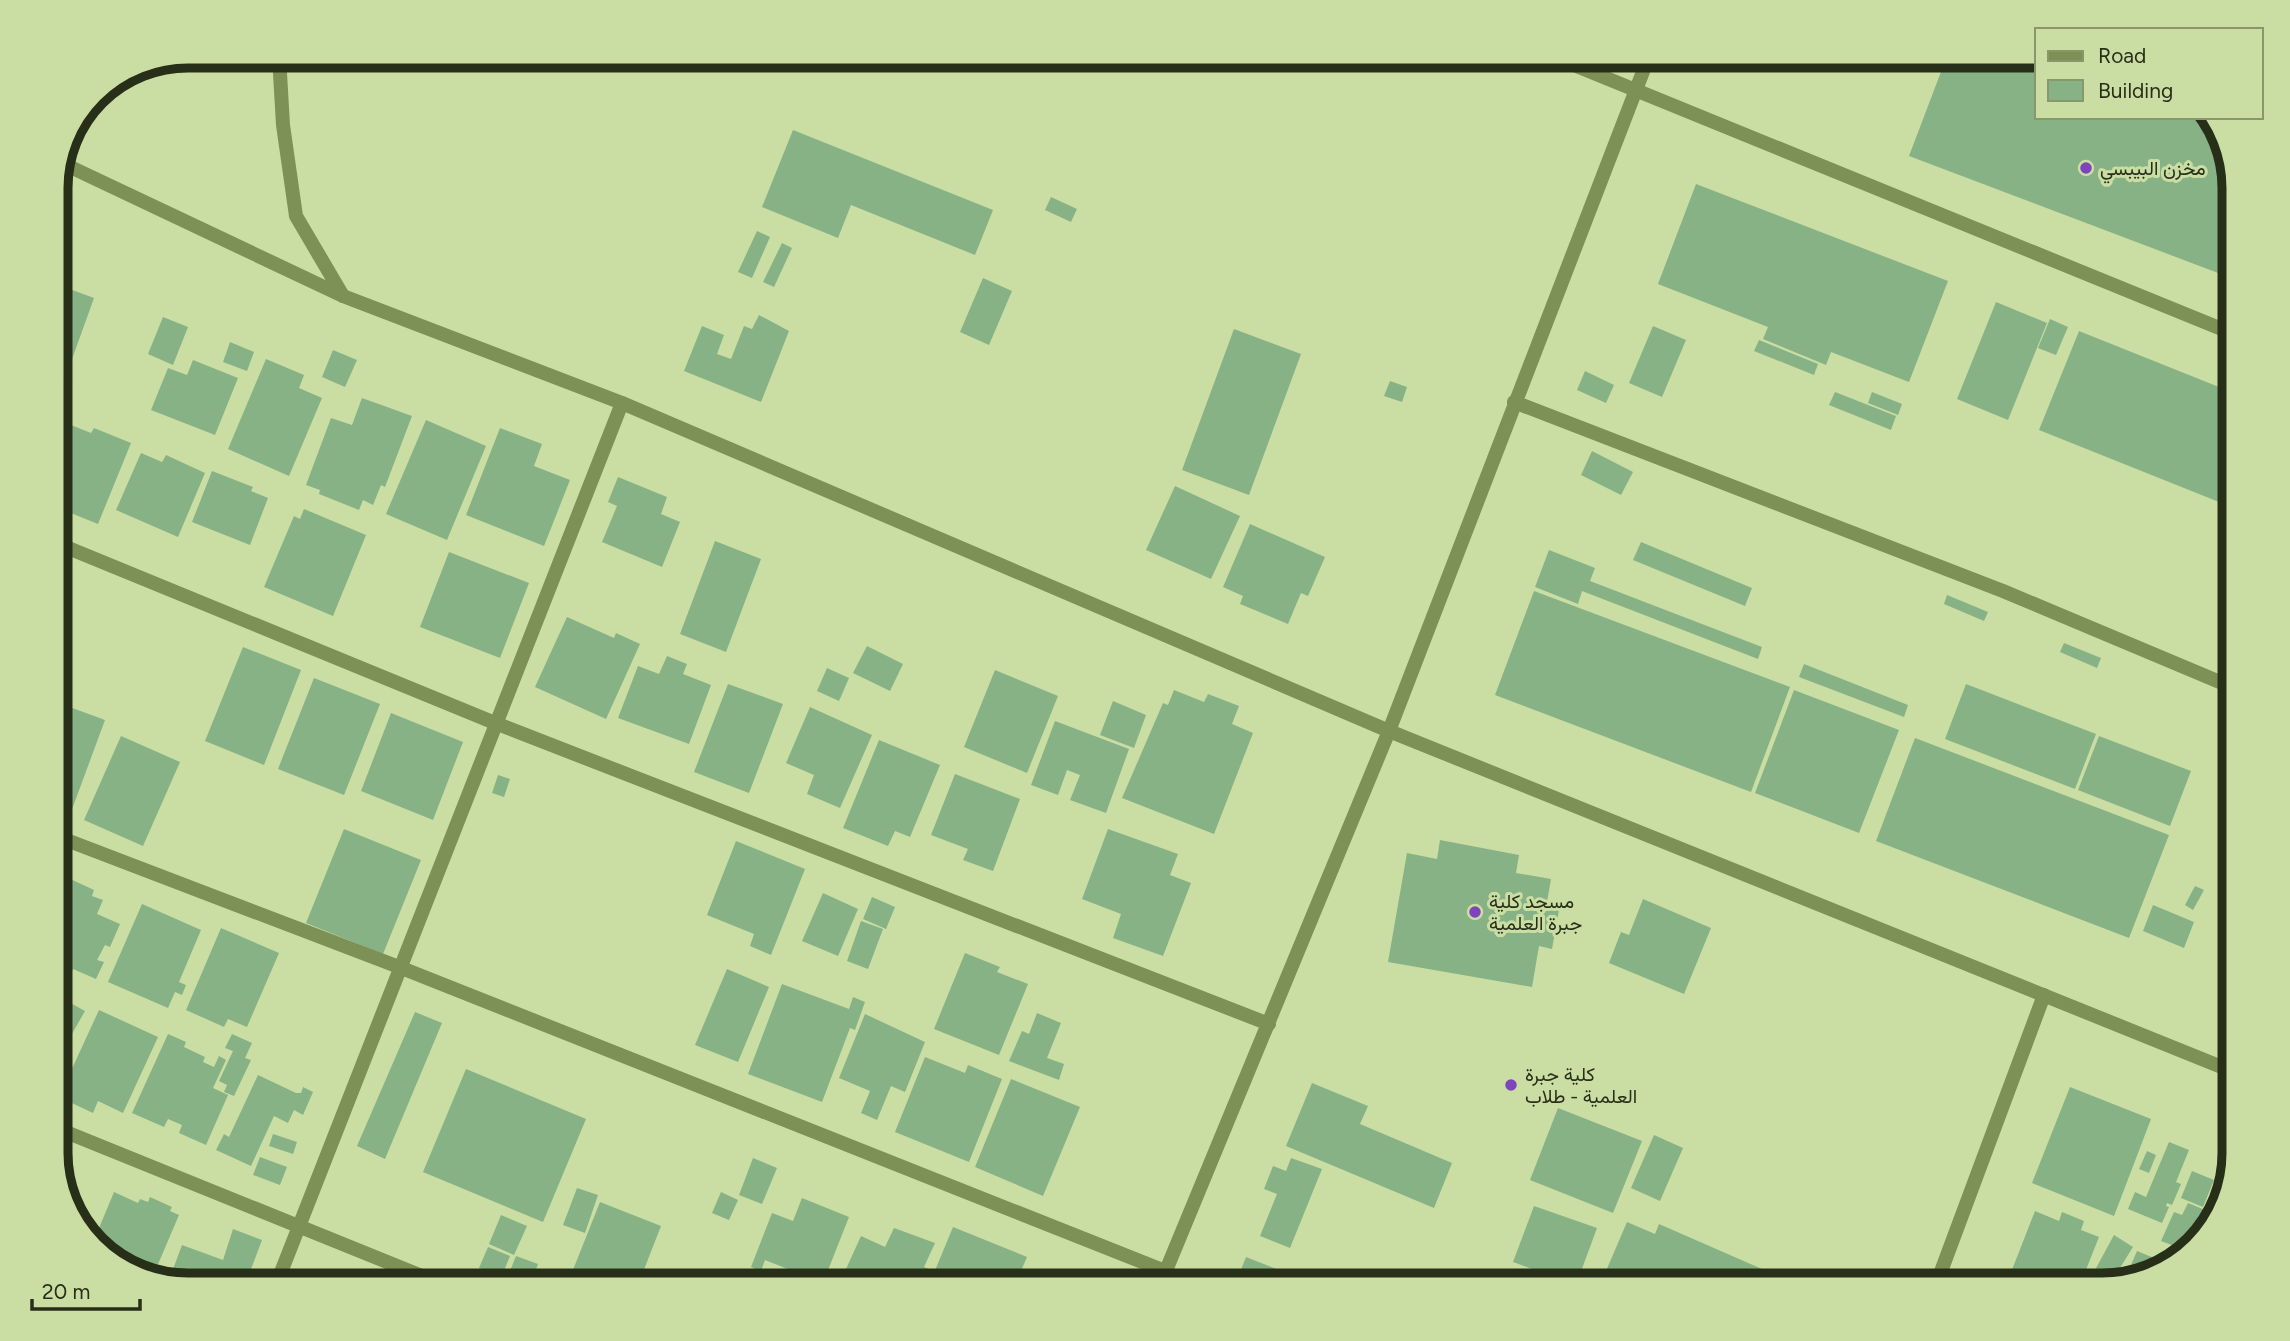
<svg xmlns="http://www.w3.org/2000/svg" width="2290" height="1341" viewBox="0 0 2290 1341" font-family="Figtree,Vazirmatn,sans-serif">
<rect width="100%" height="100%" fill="#cadea4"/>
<g fill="#87b285">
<path d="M1947,56H2036V117H2211L2216,122L2234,180V279L1909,156Z"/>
<path d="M793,130L993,210L975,255L851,205L838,238L762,207Z"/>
<path d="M1696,184L1948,281L1909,382L1831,352L1826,365L1763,339L1768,327L1658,284Z"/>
<path d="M1051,197L1077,209L1071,222L1045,210Z"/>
<path d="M757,231L770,237L752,278L738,272Z"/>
<path d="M782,243L792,248L774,287L763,282Z"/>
<path d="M983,278L1012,291L989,345L960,332Z"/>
<path d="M56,284L94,298L62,387L56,384Z"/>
<path d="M1996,302L2047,323L2008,420L1957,399Z"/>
<path d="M759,315L789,331L761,402L684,371L702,326L724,335L717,354L731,359L744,326L752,329Z"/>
<path d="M163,317L188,327L173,365L148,354Z"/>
<path d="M2050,319L2068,327L2056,355L2038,348Z"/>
<path d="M1653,326L1686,340L1662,397L1629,383Z"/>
<path d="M1234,329L1301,354L1249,495L1182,470Z"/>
<path d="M2079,331L2234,393V508L2039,430Z"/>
<path d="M1759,340L1818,364L1814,375L1754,351Z"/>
<path d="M230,342L254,352L247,371L223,362Z"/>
<path d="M333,350L357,360L345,387L322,377Z"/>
<path d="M266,359L304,375L299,388L322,398L289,476L228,449Z"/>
<path d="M193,360L238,378L215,435L151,410L168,368L187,375Z"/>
<path d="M1585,371L1614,385L1606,403L1577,390Z"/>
<path d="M1390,381L1407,387L1402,402L1384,396Z"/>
<path d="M1835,392L1896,416L1891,430L1829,405Z"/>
<path d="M1872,392L1902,404L1898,415L1868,403Z"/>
<path d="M362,398L412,416L385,487L381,485L373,505L363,500L359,510L319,494L320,490L306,485L331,418L352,425Z"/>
<path d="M426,420L486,446L447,540L386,514Z"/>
<path d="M71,425L91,433L94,428L131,443L98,524L56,507L60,490L56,489V446L61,448Z"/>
<path d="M500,428L542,444L534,466L570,480L544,546L466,515Z"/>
<path d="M1592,451L1633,472L1621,495L1581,475Z"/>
<path d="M141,453L162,462L166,455L205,473L178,537L116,510Z"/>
<path d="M212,471L253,487L251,491L268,498L250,545L192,522Z"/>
<path d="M618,477L667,497L661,514L680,522L662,567L602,542L617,506L608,502Z"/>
<path d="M1175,486L1240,516L1211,579L1146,550Z"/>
<path d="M304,509L366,535L333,616L264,587L294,516L300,519Z"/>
<path d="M1250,524L1325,557L1308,596L1301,593L1288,624L1240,604L1243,596L1223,587Z"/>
<path d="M715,541L761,559L726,652L680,634Z"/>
<path d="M1641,542L1752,588L1745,606L1633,560Z"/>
<path d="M1549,550L1595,568L1590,581L1762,647L1758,659L1582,591L1578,604L1535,587Z"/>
<path d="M449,552L529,583L500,658L420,627Z"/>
<path d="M1534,591L1790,687L1751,792L1495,695Z"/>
<path d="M1947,595L1988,612L1984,621L1944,604Z"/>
<path d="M567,617L614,638L616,633L640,644L606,719L535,687Z"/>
<path d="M2064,643L2101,658L2097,668L2060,652Z"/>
<path d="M867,646L903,664L890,691L853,673Z"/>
<path d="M243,647L301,670L264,765L205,741Z"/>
<path d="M667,656L687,664L683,674L711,685L689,744L618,718L638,666L659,674Z"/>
<path d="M1804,664L1908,705L1904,717L1799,677Z"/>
<path d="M827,668L849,678L839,701L817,691Z"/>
<path d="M995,670L1058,696L1027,773L964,747Z"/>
<path d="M314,678L380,704L344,795L278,769Z"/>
<path d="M728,684L783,704L749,793L694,772Z"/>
<path d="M1966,684L2096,734L2075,789L1945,739Z"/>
<path d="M1174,690L1204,702L1208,694L1239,706L1232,724L1253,733L1214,834L1122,798L1163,703L1168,705Z"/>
<path d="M1794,690L1899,730L1859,833L1755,793Z"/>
<path d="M1113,701L1146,715L1134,748L1100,735Z"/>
<path d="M56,702L105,720L71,812L56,807Z"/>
<path d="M810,707L872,735L840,808L807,794L814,775L786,763Z"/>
<path d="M391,713L463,742L433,820L361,791Z"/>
<path d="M1055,721L1129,749L1106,813L1070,800L1080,775L1067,770L1058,795L1031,785Z"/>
<path d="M121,736L180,762L143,846L84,820Z"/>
<path d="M2099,736L2191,771L2170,826L2078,790Z"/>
<path d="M1915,738L2169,835L2129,938L1876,841Z"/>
<path d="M879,740L940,765L910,837L895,831L888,846L843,828Z"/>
<path d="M955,774L1020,799L993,871L963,860L968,849L931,835Z"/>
<path d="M498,775L510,779L504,797L492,793Z"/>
<path d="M2234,791V843L2232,844L2229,796Z"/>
<path d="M344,829L421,860L383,954L306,923Z"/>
<path d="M1108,829L1178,854L1170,875L1191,883L1163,956L1113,938L1121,914L1082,899Z"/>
<path d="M1440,840L1519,855L1516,873L1551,879L1546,908L1559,910L1552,949L1539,946L1532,987L1388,962L1407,853L1437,859Z"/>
<path d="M736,841L805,869L771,955L750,946L754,934L707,915Z"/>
<path d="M66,877L94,890L92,896L103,900L97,914L120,924L110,947L105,945L97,960L104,962L96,979L73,969L69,977L56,972V897Z"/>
<path d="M2195,886L2204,890L2193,910L2185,905Z"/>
<path d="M823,893L858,909L838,956L802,941Z"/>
<path d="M872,897L895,907L886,929L863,919Z"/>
<path d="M1643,899L1711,928L1684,994L1609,963L1621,932L1629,935Z"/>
<path d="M142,904L201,930L179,982L186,985L182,995L175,992L168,1008L108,982Z"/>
<path d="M2153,905L2194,922L2184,948L2143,931Z"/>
<path d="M861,921L883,929L868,969L847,961Z"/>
<path d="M221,928L279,953L247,1027L228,1019L224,1027L186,1010Z"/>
<path d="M965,953L1000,967L997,972L1028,984L999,1055L934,1029Z"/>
<path d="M2234,959V992L2222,988Z"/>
<path d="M727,969L769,987L738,1062L695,1045Z"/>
<path d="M782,984L849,1009L853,997L865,1002L855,1030L850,1028L822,1102L748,1074Z"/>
<path d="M56,995L85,1011L56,1062Z"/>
<path d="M99,1010L158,1037L123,1113L98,1101L93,1113L59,1097Z"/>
<path d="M415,1012L442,1023L385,1159L357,1146Z"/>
<path d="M1037,1013L1061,1023L1047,1058L1064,1064L1059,1080L1009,1061L1022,1031L1029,1034Z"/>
<path d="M865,1014L925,1042L905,1092L891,1086L877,1120L861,1113L870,1091L839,1078Z"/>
<path d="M168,1034L186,1042L184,1047L205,1057L203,1062L214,1067L219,1056L226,1060L213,1088L228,1095L206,1145L179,1133L182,1125L168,1119L164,1127L132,1113Z"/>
<path d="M232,1034L252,1043L245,1058L251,1060L234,1096L224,1092L227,1085L219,1081L233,1051L225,1048Z"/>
<path d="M925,1057L965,1073L968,1065L1002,1079L969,1162L895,1132Z"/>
<path d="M466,1069L586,1119L543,1222L423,1172Z"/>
<path d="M258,1075L296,1093H301L303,1087L313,1092L303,1115L294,1110L288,1123L274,1116L251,1166L216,1150L224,1134L229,1137Z"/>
<path d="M1011,1079L1080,1107L1043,1196L975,1167Z"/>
<path d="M1312,1083L1368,1106L1360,1124L1452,1163L1434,1208L1286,1146Z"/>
<path d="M2070,1087L2151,1119L2114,1216L2032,1183Z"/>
<path d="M1558,1108L1642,1141L1613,1213L1530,1180Z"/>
<path d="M273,1134L297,1142L293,1154L269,1146Z"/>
<path d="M1654,1135L1683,1148L1660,1201L1631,1188Z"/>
<path d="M2169,1142L2189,1150L2176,1182L2181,1184L2172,1205L2167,1203L2166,1206L2169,1207L2162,1223L2128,1209L2135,1192L2146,1197Z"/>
<path d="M2147,1151L2156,1155L2149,1173L2139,1169Z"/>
<path d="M260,1157L287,1167L280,1185L253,1175Z"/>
<path d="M753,1158L777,1168L762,1204L739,1195Z"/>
<path d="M1291,1158L1322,1169L1290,1248L1260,1236L1277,1194L1264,1189L1273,1166L1286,1171Z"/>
<path d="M2192,1171L2214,1180L2203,1207L2181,1198Z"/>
<path d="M577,1188L598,1195L585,1233L563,1225Z"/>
<path d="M2218,1190L2223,1192L2216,1218L2199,1236Z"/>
<path d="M114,1192L138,1203L140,1199L148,1202L150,1197L172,1207L170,1211L179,1215L153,1276L123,1267L94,1240Z"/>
<path d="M721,1192L738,1200L729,1220L712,1213Z"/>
<path d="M802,1198L849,1217L823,1283L765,1260L761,1271L751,1267L772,1213L793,1221Z"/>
<path d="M600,1202L661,1226L638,1285H567Z"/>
<path d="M2188,1203L2205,1210L2190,1245L2185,1250L2161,1241L2174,1212L2182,1215Z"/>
<path d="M1534,1206L1597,1228L1576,1285L1513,1262Z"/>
<path d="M2035,1211L2059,1221L2062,1212L2084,1221L2081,1230L2099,1237L2080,1285H2006Z"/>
<path d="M501,1215L527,1226L514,1255L489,1244Z"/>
<path d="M1627,1222L1655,1234L1659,1224L1778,1276L1774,1285H1600Z"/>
<path d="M953,1227L1027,1257L1015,1285H929Z"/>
<path d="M894,1228L935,1243L924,1267L929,1269L921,1285H853L841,1280L861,1236L885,1247Z"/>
<path d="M233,1229L262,1240L245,1285H189L169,1280L182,1245L223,1260Z"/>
<path d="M2114,1235L2133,1247L2115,1276L2095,1270Z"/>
<path d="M488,1247L510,1256L501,1278L479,1268Z"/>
<path d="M2137,1251L2159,1260L2162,1254L2175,1260L2168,1267L2125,1279Z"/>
<path d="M516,1256L538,1264L530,1285L506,1281Z"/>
<path d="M1246,1257L1317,1285H1235Z"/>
</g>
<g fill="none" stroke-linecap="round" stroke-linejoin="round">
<path stroke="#7d9156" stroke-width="14" d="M1514,402L2003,591L2234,688"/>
<g stroke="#7d9156" stroke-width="14">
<path d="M279,56L283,125L296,216L343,296"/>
<path d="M1552,56L2234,334"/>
<path d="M85,116L121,77"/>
<path d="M64,164L343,296L622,403L1389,731L2234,1072"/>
<path d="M56,543L495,723L1269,1024"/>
<path d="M56,836L399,967L1165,1271"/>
<path d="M56,1128L444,1285"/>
<path d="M276,1285L622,403"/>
<path d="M1936,1285L2044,995"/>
</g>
<path stroke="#7d9156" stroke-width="14" d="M1160,1285L1389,731L1649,56"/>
</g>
<g fill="#7f44bb" stroke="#cadea4" stroke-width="2.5">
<circle cx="2086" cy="168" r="7"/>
<circle cx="1475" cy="912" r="7"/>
<circle cx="1511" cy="1085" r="7"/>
</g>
<g text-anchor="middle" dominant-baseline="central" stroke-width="6" stroke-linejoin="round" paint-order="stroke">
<g font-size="19" fill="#282f18" stroke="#cadea4" text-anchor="start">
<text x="2100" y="168">مخزن البيبسي</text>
<text x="1489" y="901">مسجد كلية<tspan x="1489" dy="22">جبرة العلمية</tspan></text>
<text x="1525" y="1074">كلية جبرة<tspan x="1525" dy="22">العلمية - طلاب</tspan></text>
</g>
</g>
<path d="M0 0H2290V1341H0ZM188 68H2102A120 120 0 0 1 2222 188V1153A120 120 0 0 1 2102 1273H188A120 120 0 0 1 68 1153V188A120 120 0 0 1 188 68Z" fill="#cadea4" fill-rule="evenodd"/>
<path fill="none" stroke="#282f18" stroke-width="9" d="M188 68H2102A120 120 0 0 1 2222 188V1153A120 120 0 0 1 2102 1273H188A120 120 0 0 1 68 1153V188A120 120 0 0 1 188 68Z"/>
<rect x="2035" y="28" width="228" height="91" fill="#cadea4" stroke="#89986c" stroke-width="2"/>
<rect x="2048" y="51" width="35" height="10" fill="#7d9156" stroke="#89986c" stroke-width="2"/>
<text x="2098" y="63" font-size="21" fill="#282f18">Road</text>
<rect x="2048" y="80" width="35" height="21" fill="#87b285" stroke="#89986c" stroke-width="2"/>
<text x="2098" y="98" font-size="21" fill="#282f18">Building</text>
<path d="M32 1299v10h108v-10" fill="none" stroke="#282f18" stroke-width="3.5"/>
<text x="42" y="1299" font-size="21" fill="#282f18" stroke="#cadea4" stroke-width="5" paint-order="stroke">20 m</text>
</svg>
